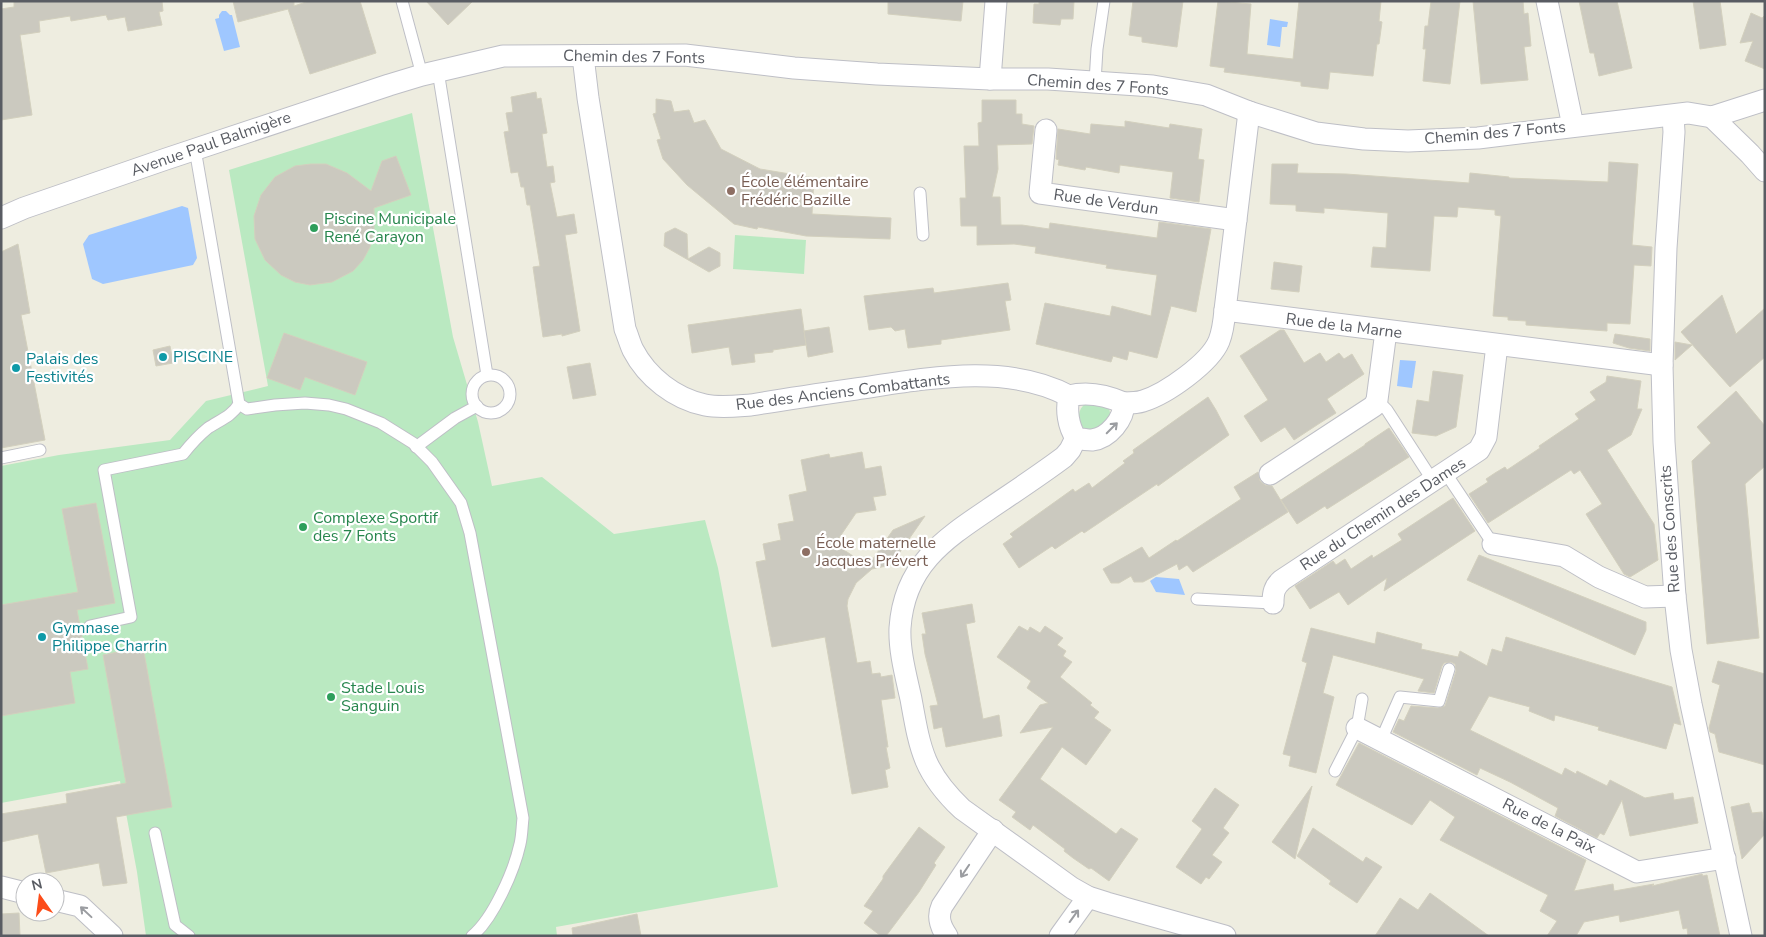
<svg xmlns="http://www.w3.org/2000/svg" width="1766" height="937" viewBox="0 0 1766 937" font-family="'Nunito Sans',sans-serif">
<rect width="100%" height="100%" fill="#eeede0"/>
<g fill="#bae9c1">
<path d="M412,113L453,337L478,422L492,486L542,477L614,534L705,520L718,568L778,887L556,927L557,936H146L137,872L120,781L1,803V466L59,455L170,440L206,401L268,386L229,170Z"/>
<path d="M735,235L806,240L804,274L733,269Z"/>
<path d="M1086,403L1109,408L1111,418L1098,432L1084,429C1077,419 1077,410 1086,403Z"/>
</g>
<g fill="#9fc7ff">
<path d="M222,11H226L230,15H232L240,47L224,51L215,19L219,18V15Z"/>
<path d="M1270,19L1288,22L1287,27H1282L1280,47L1267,45Z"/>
<path d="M182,206L188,208L197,258L193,265L103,284L92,279L83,244L89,235Z"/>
<path d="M1400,360L1416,361L1412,388L1397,386Z"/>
<path d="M1156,577L1179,579L1185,595L1156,592L1150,581Z"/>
</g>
<g fill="#cbc9bf" stroke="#d3d0be">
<path d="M14,1H162L163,11L159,12L162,25L128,31L125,17L108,20L106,15L71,21L70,16L39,21L40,32L20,35L32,115L1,120V9L14,7Z"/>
<path d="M233,1H294V6L309,1H360L376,53L310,74L288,9L238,22Z"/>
<path d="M426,1H473L448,25Z"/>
<path d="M888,1H963L961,21L888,14Z"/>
<path d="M1039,1H1074L1073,19H1061L1060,25L1033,23L1034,4H1039Z"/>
<path d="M1133,1H1183L1177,47L1142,42V37L1129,35Z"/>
<path d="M1218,1L1251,4L1247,54L1293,59L1299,1H1381L1379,21L1382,22L1379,44H1377L1373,76L1330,72L1328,89L1301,86V82L1224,72L1225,68L1210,66Z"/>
<path d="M1431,1H1460L1450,84L1423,81L1426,49H1423L1425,26H1428Z"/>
<path d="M1473,1H1523L1524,14L1528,13L1531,46L1524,47L1528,80L1481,84Z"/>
<path d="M1579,1H1617L1632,68L1599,76L1594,53H1590Z"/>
<path d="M1693,1H1720L1726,45L1700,49Z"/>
<path d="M1751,13L1762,18L1765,15V69L1745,61L1753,41L1740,43Z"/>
<path d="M536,92L537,99L541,98L547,133L542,134L547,167L553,166L555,182L550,183L557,217L574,214L577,233L565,235L580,331L562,336V334L543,337L533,267L540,266L530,205H527L524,187H521L518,172L511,173L504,132L509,131L506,113L513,112L511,97Z"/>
<path d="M656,99L671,101L674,112L689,110L694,123L705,120L721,149L760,169L814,178L812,214L891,218L890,239L806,236L758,227L757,229L734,224L687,185L663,159L657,140L661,139L653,114L656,113Z"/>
<path d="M982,100H1016V114H1022V124L1034,126L1032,144L997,145L998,169L992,197H1000L1001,225H1022L1049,229L1050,223L1157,238L1159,222L1211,229L1196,312L1171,306L1157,358L1129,351L1127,360L1113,356L1111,362L1036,344L1045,303L1110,316L1112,306L1151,316L1157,275L1106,268L1107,265L1035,253L1036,247L1014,244L977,245V226H961L960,198H966L964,146H979L978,123L982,122Z"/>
<path d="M1125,121L1169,128L1170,124L1202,129L1198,159L1204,160L1199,202L1170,198L1173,172L1120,165L1119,173L1086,167L1085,170L1058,165L1059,160L1056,159L1058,129L1090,134L1091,124L1125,127Z"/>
<path d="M396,156L411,195L374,208V232L370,247L363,260L353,271L332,282L310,285L295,282L281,275L265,260L255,239L254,216L261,195L275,177L295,166L311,164H326L347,173L371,191L382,161Z"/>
<path d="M1609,162L1638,164L1632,245L1652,247L1651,266L1634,265L1630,324L1607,323V331L1526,325V321L1508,320V317L1493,316L1501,216L1495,215V210L1458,207L1457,217L1434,216L1430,271L1371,267L1373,247L1386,248L1388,213L1324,208V213L1296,211V205L1270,204L1272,164H1298L1297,173L1346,174L1469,183L1470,173L1509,177V178L1608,182Z"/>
<path d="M675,228L687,234L688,259L709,247L720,253V266L709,272L664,246L665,233Z"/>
<path d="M18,244L30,313L21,315L45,440L1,448V252Z"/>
<path d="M1274,262L1302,266L1299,292L1271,289Z"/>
<path d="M1008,283L1011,300L1005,301L1010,330L941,340V344L908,348L905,329L895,331L891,327L869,330L864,296L933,288L934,293Z"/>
<path d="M1722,295L1736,334L1765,308V357L1730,387L1681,332Z"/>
<path d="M801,309L806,345L773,350V352L754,354L755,362L732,365L729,347L692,353L688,325Z"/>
<path d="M829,327L833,352L808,357L804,331Z"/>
<path d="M1280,330H1284L1304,363L1320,353L1326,362L1339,353L1344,359L1352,354L1364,374L1327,399L1336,413L1320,423L1294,440L1285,427L1261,442L1244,416L1268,400L1240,356Z"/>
<path d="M284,333L367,362L355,395L305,377L300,390L267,378Z"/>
<path d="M1615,334L1650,339V351L1629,348L1613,343Z"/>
<path d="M1675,342L1692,345L1675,360Z"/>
<path d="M170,346L173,363L156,366L153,350Z"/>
<path d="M590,363L596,395L573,399L567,367Z"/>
<path d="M1433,371L1463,375L1456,427L1436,436L1412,433L1417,400L1429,402Z"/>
<path d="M1607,376L1641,381L1637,409H1642L1631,435L1607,450L1654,524L1658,560L1630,577L1624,574L1586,514L1602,504L1580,470L1574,474L1571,470L1488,523L1469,494L1488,482L1486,479L1495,473L1505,467L1507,470L1540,448L1539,446L1579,419L1575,414L1596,400L1590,392L1606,382Z"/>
<path d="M1736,391L1765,426V466L1745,484L1759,638L1707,644L1692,461L1711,443L1697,427Z"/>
<path d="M1208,397L1216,410L1229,435L1158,486L1157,484L1084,533L1082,531L1055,549L1052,546L1019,568L1003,544L1013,537L1010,534L1073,489L1075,492L1089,483L1092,488L1125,463L1123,461L1134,453L1133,450Z"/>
<path d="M1389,428L1409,457L1327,509L1325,506L1297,524L1281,500L1365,445V444Z"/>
<path d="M862,452L865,469L881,466L886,495L873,497L876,510L856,513L835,544L868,566L893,530L925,516L891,565L872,569L856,583L848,599L847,606L857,663L870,661L872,674L880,673L881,677L892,675L895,698L881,700L888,747H886L890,768L885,770L888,787L852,794L825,637L772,647L756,562L766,560L763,544L781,540L778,524L794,521L789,495L807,491L801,460L829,454L830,458Z"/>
<path d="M1258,472L1260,481L1265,485L1272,486L1288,512L1193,572L1187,565L1179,570L1177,564L1143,582H1134L1131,576L1119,583H1111L1103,569L1142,547L1149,558L1176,540L1177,541L1241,499L1234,487Z"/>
<path d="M1453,498L1475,531L1384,591L1387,578L1348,605L1339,592L1310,609L1295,586L1333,561L1336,565L1345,559L1351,569L1372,555L1373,558L1402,540L1398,534Z"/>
<path d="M96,503L115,603L77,610L88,669L70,672L75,703L1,716V605L78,592L62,509Z"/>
<path d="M1479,555L1646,622V630L1635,655L1467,580Z"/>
<path d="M972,604L975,622L966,624L983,719L999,715L1002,736L946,747L942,727L934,729L930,706L938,705L925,654L922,634H926L922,613Z"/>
<path d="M1019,626L1028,631L1030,627L1040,633L1045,626L1063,638L1057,645L1066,651L1063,656L1072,662L1060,677L1092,703L1090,705L1099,712L1094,718L1111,730L1086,765L1062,747L1040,779L1116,834L1121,828L1138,839L1109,881L1091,868L1089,869L1073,858L1064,851L1065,849L1033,825L1030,830L1012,817L1016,812L999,800L1053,727L1020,733L1040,705L1048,703L1027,688L1031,681L997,657Z"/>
<path d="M1311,628L1375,644L1377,632L1422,644L1421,649L1458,657L1460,651L1487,666L1492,649L1502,652L1506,637L1672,687L1681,725L1674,723L1666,749L1598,730L1599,727L1555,715L1554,721L1529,711L1530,707L1489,696L1470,730L1562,775L1565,768L1576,774L1577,771L1607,786L1610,780L1645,798L1673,793L1674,800L1693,797L1698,823L1630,836L1622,800L1604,835L1600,833L1597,838L1555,816L1558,808L1510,782L1480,768L1477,775L1393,732L1399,719L1404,721L1411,706L1438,708L1445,706L1456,671L1455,664L1451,662L1444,663L1442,666L1434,693L1418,691L1424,679L1333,655L1323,693L1334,697L1316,773L1289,766L1291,756L1283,754L1307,663L1302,661Z"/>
<path d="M143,647L172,807L116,817L127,883L103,886L99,863L46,873L38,834L1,842V814L67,803L66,794L126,783L103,655Z"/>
<path d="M1718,661L1765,674V765L1719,752L1715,734L1710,732L1709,728L1720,685L1712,682Z"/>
<path d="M1359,743L1586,860L1574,891L1613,884L1614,891L1654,884L1652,886L1698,875L1702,874L1703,876L1707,875L1720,936H1688L1687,928L1683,929L1679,910L1620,922L1619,915L1584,922L1576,936H1547L1557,921L1540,911L1548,895L1440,840L1455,817L1430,800L1412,825L1336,785Z"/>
<path d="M1312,786L1295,859L1272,842Z"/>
<path d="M1215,788L1239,805L1223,828L1229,833L1212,855L1222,862L1209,879L1206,877L1201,884L1176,867L1202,829L1192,821Z"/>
<path d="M1749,803L1752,813L1762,812L1765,834L1742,859L1731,807Z"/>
<path d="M919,827L945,847L934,863L936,865L919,892L886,936H881L864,923L873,911L864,906L883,879V876Z"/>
<path d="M1313,828L1363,862L1366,857L1382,867L1357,903L1329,884L1331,881L1297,856Z"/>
<path d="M1430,893L1489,936H1375L1400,898L1418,910Z"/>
<path d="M19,913L20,936H1V914Z"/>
<path d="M637,914L641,936H573L572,928Z"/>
</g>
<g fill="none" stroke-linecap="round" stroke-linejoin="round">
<defs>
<g id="lane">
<path d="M402,1L422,75"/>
<path d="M438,71L487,375"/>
<path d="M1095,82L1097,49L1104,1"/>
<path d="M920,193L923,235"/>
<circle cx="491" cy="394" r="19"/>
<path d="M1377,400L1387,410L1433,481"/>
<path d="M239,404L247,409L275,405L305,403L329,405L346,409L381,423L413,443L432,462L461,503L470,533L523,818C522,826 522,836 520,844C514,871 493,919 472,936"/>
<path d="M416,447L455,418L477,406"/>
<path d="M1,458L40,450"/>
<path d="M1445,472L1493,544"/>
<path d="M1197,599L1273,603"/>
<path d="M90,626L131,617L104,470L183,454C191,444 198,436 208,428C220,420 232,416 239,404L195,149"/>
<path d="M1381,740L1400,697L1439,701L1449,669"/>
<path d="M1335,771L1357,728L1362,699"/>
<path d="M155,833L175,925L189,936"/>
</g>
<g id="street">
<path d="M1547,1L1573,126"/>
<path d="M583,56L588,98L625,329C628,336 630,344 633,350C647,377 675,399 705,405C720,408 736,406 751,405C786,399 821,394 856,389C924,379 1006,362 1069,396C1088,391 1106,395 1124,403C1124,419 1109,438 1092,440C1087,440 1081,439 1076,438C1068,426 1066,410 1069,396"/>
<path d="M990,79L996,1"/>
<path d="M1249,112L1225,310L1662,365"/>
<path d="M1673,116L1674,132L1666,248L1662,365L1664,442L1675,596L1681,650L1691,704L1741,936"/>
<path d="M1712,117L1750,154L1765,171"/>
<path d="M1046,130L1040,193L1236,220"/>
<path d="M1,218L24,208L166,159L389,85L422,75L503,56L685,55L794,68L877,74L990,79H1048L1153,86L1206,95L1249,112L1316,133L1364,139L1408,141L1478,138L1688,113L1712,117L1765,100"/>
<path d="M1124,403C1130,403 1137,403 1143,401C1166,394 1210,363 1219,341C1223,331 1224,321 1225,310"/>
<path d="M1076,438L1070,450L1064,457C1040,475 1014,492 989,509C943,540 904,566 900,628C899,651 906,676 911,699C920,749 923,772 962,809L1072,888L1088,897L1107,903L1225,936"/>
<path d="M1270,474L1374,406L1377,400L1386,331"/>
<path d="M1493,544L1564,556L1599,577L1645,597L1675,596"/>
<path d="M1273,603C1273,593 1274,587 1282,580L1479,450L1486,437L1497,345"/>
<path d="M1357,728L1637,872L1725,858"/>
<path d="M1,887L25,893"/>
<path d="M55,900L80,906L112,936"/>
<path d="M947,936C940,926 937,917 942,906L993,830"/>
<path d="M1060,936L1088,897"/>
</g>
</defs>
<use href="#lane" stroke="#bebfc6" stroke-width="13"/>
<use href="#street" stroke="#bebfc6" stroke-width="23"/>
<use href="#lane" stroke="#fff" stroke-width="11"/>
<use href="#street" stroke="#fff" stroke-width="21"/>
</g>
<defs><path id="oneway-shaft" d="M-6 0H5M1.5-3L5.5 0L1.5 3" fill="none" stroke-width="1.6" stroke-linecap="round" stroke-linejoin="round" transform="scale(1.25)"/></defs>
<g stroke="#9b9da1">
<use href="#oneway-shaft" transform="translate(1112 428) rotate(-45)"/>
<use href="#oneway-shaft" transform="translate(965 871) rotate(124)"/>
<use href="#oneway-shaft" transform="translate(86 912) rotate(-137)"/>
<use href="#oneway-shaft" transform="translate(1074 916) rotate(-54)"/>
</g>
<g fill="#8d6e63" stroke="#fff" stroke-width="2">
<circle cx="731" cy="191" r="5"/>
<circle cx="806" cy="552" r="5"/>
</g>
<g fill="#2e9e5b" stroke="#fff" stroke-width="2">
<circle cx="314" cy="228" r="5"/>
<circle cx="303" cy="527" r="5"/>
<circle cx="331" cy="697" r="5"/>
</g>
<g fill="#0f9aa8" stroke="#fff" stroke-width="2">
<circle cx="163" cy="357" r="5"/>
<circle cx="16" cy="368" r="5"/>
<circle cx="42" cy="637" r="5"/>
</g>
<g text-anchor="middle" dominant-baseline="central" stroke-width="4.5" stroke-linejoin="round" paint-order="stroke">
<g font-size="16" fill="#595c63" stroke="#fff">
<text transform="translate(634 57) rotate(1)">Chemin des 7 Fonts</text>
<text transform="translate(1098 85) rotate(4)">Chemin des 7 Fonts</text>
<text transform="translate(1495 133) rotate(-5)">Chemin des 7 Fonts</text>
<text transform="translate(211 144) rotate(-19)">Avenue Paul Balmigère</text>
<text transform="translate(1106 202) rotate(8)">Rue de Verdun</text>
<text transform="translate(1344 326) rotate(7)">Rue de la Marne</text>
<text transform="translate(843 392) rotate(-7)">Rue des Anciens Combattants</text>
<text transform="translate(1383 514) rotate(-33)">Rue du Chemin des Dames</text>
<text transform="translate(1670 529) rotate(-94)">Rue des Conscrits</text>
<text transform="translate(1549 826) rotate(27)">Rue de la Paix</text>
</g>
<g font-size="16" fill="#785e54" stroke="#fff" text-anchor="start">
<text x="741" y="182">École élémentaire<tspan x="741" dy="18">Frédéric Bazille</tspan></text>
<text x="816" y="543">École maternelle<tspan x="816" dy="18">Jacques Prévert</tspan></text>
</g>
<g font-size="16" fill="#27864d" stroke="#fff" text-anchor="start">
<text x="324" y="219">Piscine Municipale<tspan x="324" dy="18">René Carayon</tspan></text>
<text x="313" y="518">Complexe Sportif<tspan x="313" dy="18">des 7 Fonts</tspan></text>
<text x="341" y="688">Stade Louis<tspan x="341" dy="18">Sanguin</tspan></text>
</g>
<g font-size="16" fill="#0d838f" stroke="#fff" text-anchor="start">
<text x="173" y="357">PISCINE</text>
<text x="26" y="359">Palais des<tspan x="26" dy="18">Festivités</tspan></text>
<text x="52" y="628">Gymnase<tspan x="52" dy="18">Philippe Charrin</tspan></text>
</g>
</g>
<rect width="1766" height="937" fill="none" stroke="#595c63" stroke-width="5"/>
<g transform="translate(40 897) rotate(346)"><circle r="24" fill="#ffffff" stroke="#bdbec1"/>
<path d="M0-4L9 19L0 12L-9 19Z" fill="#fc4c19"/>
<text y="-8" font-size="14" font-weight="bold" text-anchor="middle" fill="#595c63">N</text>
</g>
</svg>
